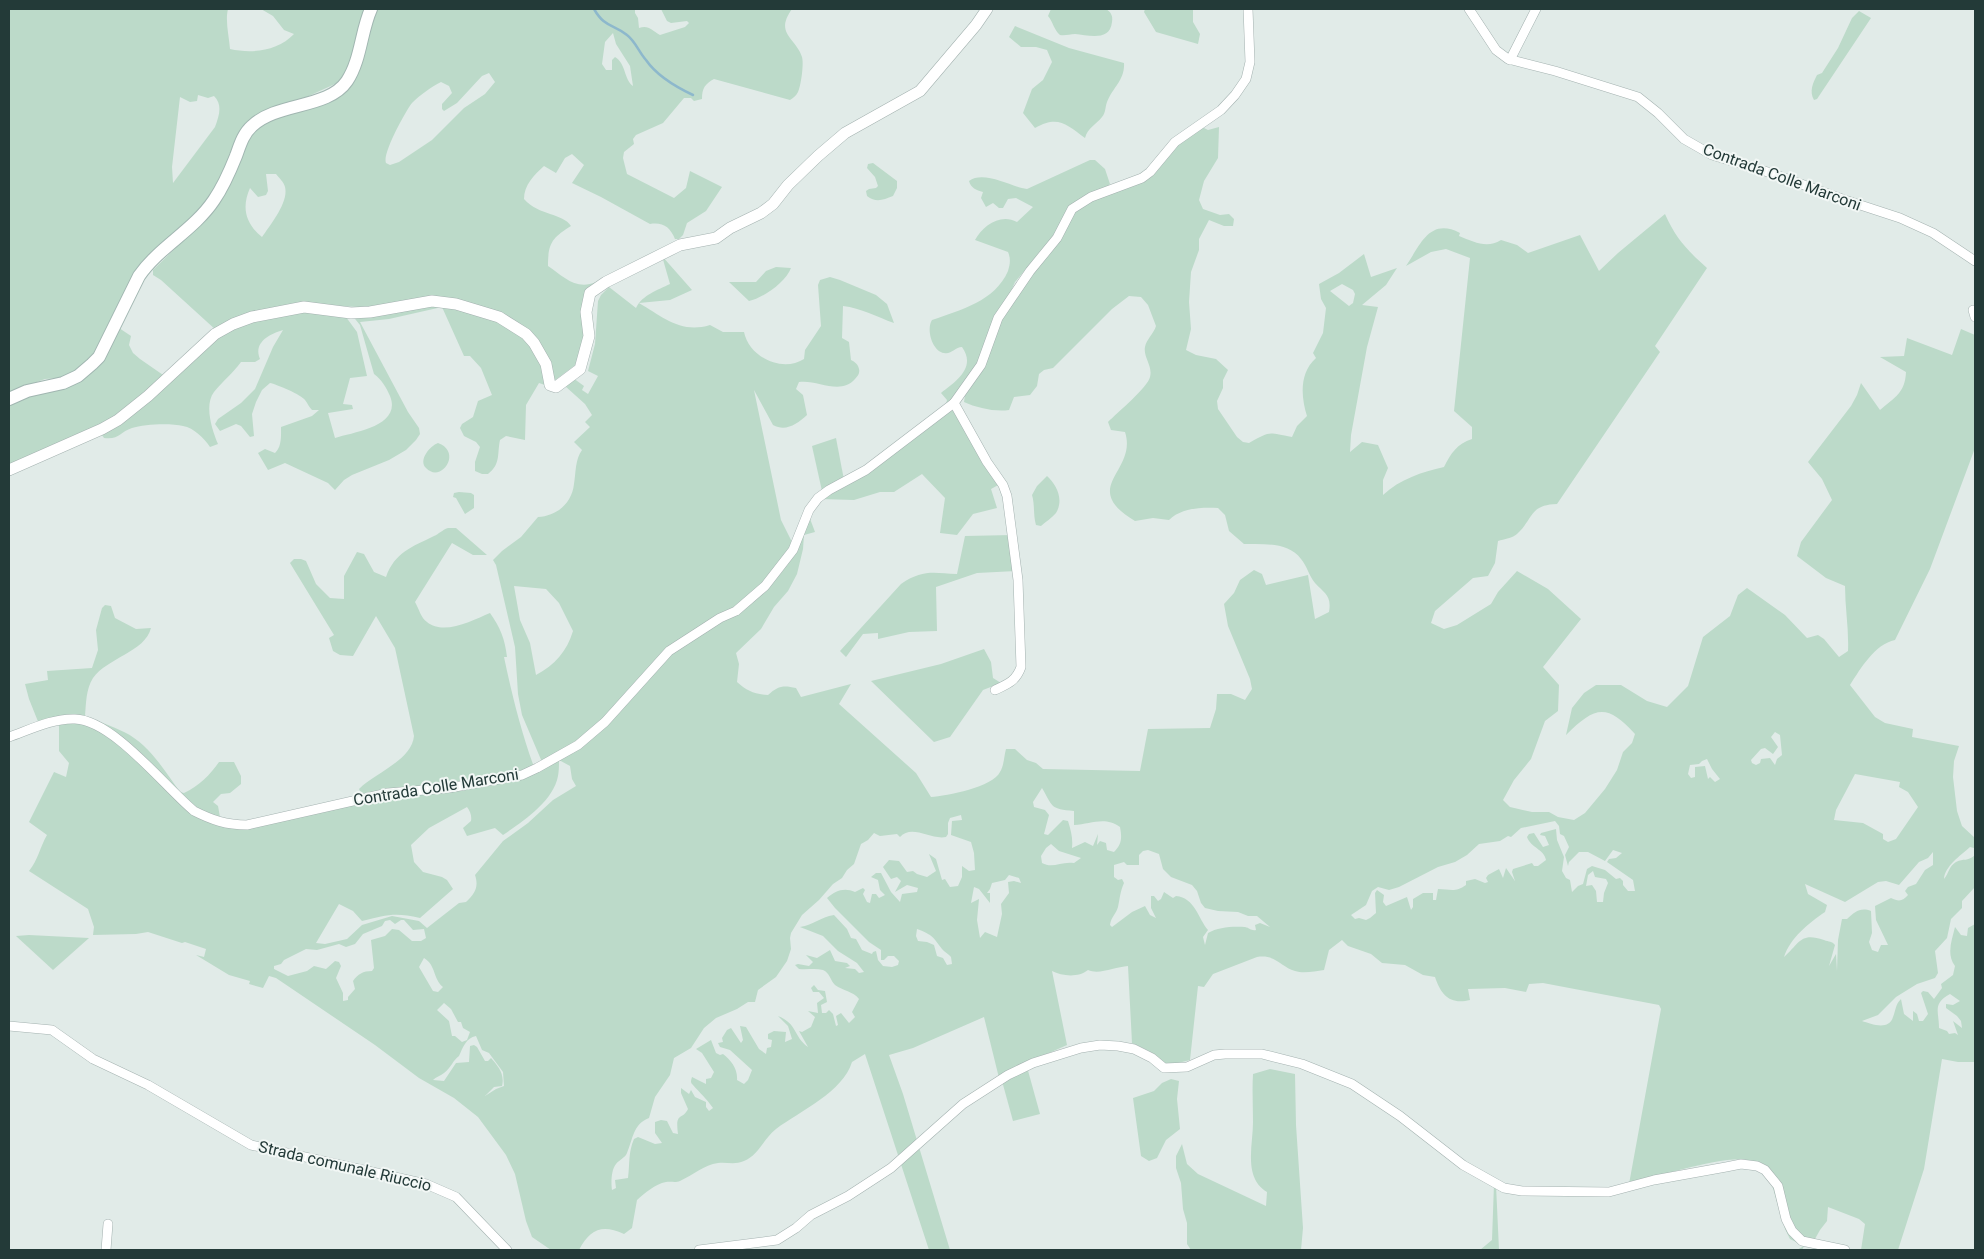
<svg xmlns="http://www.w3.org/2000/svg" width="1984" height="1259" viewBox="0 0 1984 1259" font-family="Roboto,sans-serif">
<rect width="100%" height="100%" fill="#e1ebe8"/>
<g fill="#bcdac9" fill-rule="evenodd">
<path d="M9,9H228C225,21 229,36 230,49C252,54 278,51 294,34L284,30L273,16L261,9H367L346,74L335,84L300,100L266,110L205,202L190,222L148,260L102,347L81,369L59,378L45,379L9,392ZM198,95L208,98L214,96C223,105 219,116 215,127L173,183L172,167L180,97L190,102L197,101Z"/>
<path d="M376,9H639L635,10V13L638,18L639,28C649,25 651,30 660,35L685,27L689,23L687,21L671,23L667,21L661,9H792C774,34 796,38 802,57C804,63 801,86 798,92C796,96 793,98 790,100L714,79C705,84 702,88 702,99L694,101L691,98H684L663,123L636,135L633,139L634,144L624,152L623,158L627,174L674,198L686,188L690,171L722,187L706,211L687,223L683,235L679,239H675C670,227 663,222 650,224L601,197L572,183L584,165L572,154L565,158L556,173L544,166C534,175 524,185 524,199C539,216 563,213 571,226C552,238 548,243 548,266C563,276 576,291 596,282L578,363L554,381L540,346L469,303L358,307L309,304L217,331L161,280L153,275V270L196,228L247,139L261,124L335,98ZM613,33L616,44L630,66L633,86C624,80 626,63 615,57L612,60V70H606L602,64L605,42ZM489,73L495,82L485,94L464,108L432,140L399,162L390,165L386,163C382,154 405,112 412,103C420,95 431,87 441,82L449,86L452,93L442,104V109L444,111L457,103L482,76ZM266,174H276C279,178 284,182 285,187C289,202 270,225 262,237C246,224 241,208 250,188L258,197L266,195L268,191Z"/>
<path d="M1051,9H1106C1111,12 1113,16 1112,22C1110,42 1088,35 1075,34C1070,34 1065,36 1060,35C1054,30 1053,22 1048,16Z"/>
<path d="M1145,9H1193V22L1200,34L1198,44L1156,32L1144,12Z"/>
<path d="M1859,11L1871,18L1817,99L1814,100C1809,91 1813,83 1817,75L1822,73L1838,48L1852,18Z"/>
<path d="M1015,26L1069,48L1124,63C1125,80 1113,87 1107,102C1105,107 1106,112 1102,117C1096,125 1088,127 1085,138C1066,124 1058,115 1035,128L1023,113L1032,89L1043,80L1052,62L1047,50L1036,47H1021L1009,37Z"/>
<path d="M1202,127L1208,130L1219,127L1218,158L1204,181L1199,200L1203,209L1220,215L1229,214L1234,219L1233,226H1224L1209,220L1199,239V250L1191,272L1189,302L1191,329L1186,350L1196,355L1216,359L1228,370L1223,380V388L1217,401L1218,409L1237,437L1243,442L1249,443C1271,431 1266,432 1292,437L1297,426L1307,416C1301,397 1299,373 1316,358L1313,353L1323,333L1326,308L1321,299L1319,284L1339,273L1364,254L1371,277L1397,268L1386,285L1362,305L1378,307L1367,347L1351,435L1350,452L1362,442L1378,445L1388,468L1383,480V495C1400,479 1422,472 1444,467C1451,453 1457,444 1472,439V427L1454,411L1470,258L1446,249L1431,252L1406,266C1420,246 1429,217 1460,233L1459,236C1474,242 1487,249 1501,240L1517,245L1528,253L1580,235L1599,271L1618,253L1665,214C1676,239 1688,251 1707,268L1655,346L1660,352L1557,504C1529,505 1534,518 1517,534C1513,538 1504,539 1498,541L1495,563L1488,576L1473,578L1435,611L1431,623L1444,629L1457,625L1491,604L1498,592L1517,571L1548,589L1581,619L1543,667L1559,685L1558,711L1545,721L1531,759L1514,780L1503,800L1510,807L1532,812H1549L1558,817L1574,820L1585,813L1605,789L1617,770L1623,752L1632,743L1635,734C1607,703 1595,706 1566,735L1572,708L1584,693L1596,685H1621L1647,701L1667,707L1688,686L1703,637L1730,616L1738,595L1747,588L1785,615L1807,638L1818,635L1824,639L1839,657L1848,651C1849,629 1845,608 1845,586L1826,578L1797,556L1801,542L1832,500L1822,479L1808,462L1851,406L1857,395L1861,383L1880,410C1895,397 1905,393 1906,372L1880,357L1904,356L1907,338L1952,355L1961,329L1975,335V448L1930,569L1895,640C1875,644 1861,668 1850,685L1875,717L1885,723L1913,729L1912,737L1959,746L1954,761L1953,777L1957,811L1962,826L1975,838V851L1974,848L1970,847C1960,856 1945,866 1944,879C1949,873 1949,866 1956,862C1964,858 1967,862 1975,855V887L1962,901V908L1951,919L1947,938L1935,951L1938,973L1935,978L1917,984L1896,997L1878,1015L1862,1021C1871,1024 1889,1031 1893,1017C1896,1010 1895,1005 1901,999L1904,1014L1913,1021V1011L1917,1014L1919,1021H1923L1928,1014L1921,993L1923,991L1928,992L1934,999L1942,988L1941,984L1953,975L1955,966C1946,954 1952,940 1955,927L1961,935L1967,936L1968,928L1975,924V1062H1958L1942,1059L1924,1169L1898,1250H1861L1865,1224L1859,1219L1828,1207L1827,1221L1820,1230L1811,1246H1804L1802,1250H1797L1804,1246L1790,1239L1785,1229L1772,1185L1767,1180L1777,1178C1769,1169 1761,1163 1748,1160C1723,1155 1656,1177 1629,1184L1661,1009L1659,1005L1543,983L1529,984L1526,992L1505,988L1468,989L1470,1000C1450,1005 1441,995 1435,977L1423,975L1405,965L1382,963L1371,954L1348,946L1342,940L1329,950L1324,970C1315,971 1304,974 1295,971C1281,967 1276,954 1257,957L1213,974L1204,987L1198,986L1190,1060L1174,1064H1164L1149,1051L1132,1043L1128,966C1115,967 1099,975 1088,970C1078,978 1062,976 1052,971L1067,1045L1020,1066L999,1078L984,1017L913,1048L889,1055L903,1094L950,1250H929L865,1054L852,1062C843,1092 800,1111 776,1129C764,1138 759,1155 744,1161C735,1165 727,1162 718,1163C704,1165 693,1175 680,1181C675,1183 671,1181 666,1182C655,1184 645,1193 637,1200L632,1228L624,1234C602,1224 590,1229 579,1250H551L532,1237L526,1221L515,1174L506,1155L478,1117L454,1098L419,1078L375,1045L276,978L269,976L263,988L249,984L250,981L229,975L196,955L204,957L206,949L185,942L182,943L148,932L136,934L93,935L94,927L88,909L29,871C38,860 40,847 47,835L29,822L54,772L66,777L69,763L59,751V725L71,721L91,723L128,751L182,804L231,826L390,795L509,778L595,733L621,711L639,688L672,652L764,592L782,572L794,554L809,516L815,532L804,535L803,549L797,574L788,591L774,607L761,629L736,653L739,664L737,682C747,691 754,694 768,695C778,686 783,685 796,688L801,697L851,684L839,704L916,773L931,797C947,796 993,787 1000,772C1004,766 1004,756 1006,749H1015L1027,760L1036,763L1043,769L1140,771L1148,729L1210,728L1216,709L1217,694H1231L1245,700L1252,689L1250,679L1228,626L1224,604L1234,593L1240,580L1254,570L1262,574L1266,585L1308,575L1315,619L1329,612C1332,595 1324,593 1315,583C1309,576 1307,566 1301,559C1289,542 1263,544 1244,544L1229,531L1225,515L1218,508C1202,507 1181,508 1169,520L1153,518L1135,521C1078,487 1138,472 1125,432L1111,430L1108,422C1117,413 1148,387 1150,377C1153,366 1143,357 1145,347C1146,340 1154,333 1156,326L1148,305L1141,297L1129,296L1112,309L1053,368L1044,370L1039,374L1037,386L1030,395L1014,397L1009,410C995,412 977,408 964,402L965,395L984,365L995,330L1073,213L1099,197L1136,185L1151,174L1172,148ZM1342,284L1353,290L1355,294L1353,303L1349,306L1330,291ZM1775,732L1780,735L1782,755L1777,759L1775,765L1770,758L1761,759L1760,763L1756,765L1752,763L1751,760L1761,749L1765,748L1773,754L1778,747L1771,737ZM1707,759L1712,769L1720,779L1715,782L1710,777L1708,779L1705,766L1695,767V777L1691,778L1688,774L1690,765L1699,764L1702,761ZM559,760L570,766L572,779L576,786L553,800L528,823L503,841L475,875C479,887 475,893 466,902L459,903L427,928L419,921L392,916L362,925L347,939L325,944L316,943L339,904L353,911L362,921C386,915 395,912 420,918L453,889L447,880L442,877L423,872L414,862L411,845L429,828L467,807C470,811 472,816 471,821L463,828L467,836L495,828L503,835C523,821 553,802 558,776C559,771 559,765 559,760ZM1855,774L1900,782L1899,787L1908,792L1918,807L1896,839L1888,842L1883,839V834L1863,823L1834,820L1836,810ZM1042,788C1053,807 1050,809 1074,811V825C1091,824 1105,816 1120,827C1122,838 1122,844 1114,852L1107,850L1106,843L1100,841L1097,845L1098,834L1093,846L1085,842L1072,848C1073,838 1071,831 1068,821L1063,820L1048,835L1044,834L1049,815L1045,810L1034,807L1033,802ZM961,815L962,820L952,821L951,835L971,842L974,853L975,870L969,871L962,866V877L958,886L950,887L945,879L942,880L936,859L929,854L936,871L927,877L917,874L913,871L907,872L899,861L889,860L883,867L891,879L897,877L901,881L895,892L907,885L918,888L917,892L902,894L900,902L891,892L881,873H876L871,877L878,880L880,890L885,895L879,898L876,894H872L870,903L867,902L863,894L865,890L863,888L855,892C844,887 835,891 827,898L835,908L869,942L881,950V960H884L888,956H894L899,961L898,965L892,967L883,966L878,960L876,951L873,952L872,954L862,950L856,939L851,938L847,929L834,915C820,917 814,925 800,927L823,936L838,951L857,963L864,972L859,973L855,969L845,968L850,966L847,963L835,961L830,950L817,958L806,955L813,962L809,966L798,964L795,965L799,969C807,970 815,968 823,970C830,973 830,980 835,985C843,991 853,991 859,999L852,1012L855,1017L849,1023L841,1013L836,1016L838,1025L836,1026L833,1014L829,1010L826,1013H822L821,1005L827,1002L825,991L818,990L814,985L811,988L813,992H819L824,998L817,1003L818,1013L808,1011L815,1017L811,1027L802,1032L799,1031L808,1047C793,1036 798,1024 778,1016L788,1026L792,1039L785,1042L786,1032L774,1031L768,1034V1039L772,1040L771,1047L767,1048L766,1054L759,1049L746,1027L740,1026L743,1040L741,1043L731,1028L727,1030L722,1038L723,1042L718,1043L720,1047L730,1050L752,1070L748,1080L744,1084L737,1080C738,1069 731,1060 723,1054L720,1055L716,1053L711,1040L696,1049L702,1053L714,1072L711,1078L706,1079V1084L692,1077C691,1081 690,1082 693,1085C700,1093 706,1098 713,1108L709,1111L706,1107V1102L695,1097L691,1090L689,1094L681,1088V1093L688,1109C682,1121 675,1111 678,1134L673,1133L667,1121L661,1120L655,1122V1133L662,1143L655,1144L638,1137L634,1139C628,1153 630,1163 628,1178L615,1180L616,1188L612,1190C611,1183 611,1170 616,1164C620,1159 625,1158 627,1153C633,1139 633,1124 649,1118L655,1097L670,1075L674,1058L691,1048L704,1028L716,1018L737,1009L748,1002H755L758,990L776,977L787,961L791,949L790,938L791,933L802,915L819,900L833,884L842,878L847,870L854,864L861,844L868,840L874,833L880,836L897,834L900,837C912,824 930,840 946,837L948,834V823L950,818ZM1555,821L1559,826L1560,834L1564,836L1569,847L1565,855L1568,866L1569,862L1579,852H1588L1605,861L1613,850L1622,853L1616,858L1609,859L1607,862L1633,880L1635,891H1628L1623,885V881L1620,878L1616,879L1605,870L1592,866L1587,869L1583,884L1578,886L1572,892L1570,880L1566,878L1562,871L1564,857L1557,840L1556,829L1541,833L1540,835L1545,836L1549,845L1543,847L1534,833L1529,834L1527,837C1531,848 1544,849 1546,860L1538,866H1534L1532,863L1513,869L1512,872L1515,881L1506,868L1503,878L1499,869L1488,875L1486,878L1488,882L1485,883L1475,879L1466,881V885C1455,893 1450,889 1438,889L1436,900H1433V893H1423L1413,899V907L1411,910L1407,897L1386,906L1383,902L1384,895L1377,890L1375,893L1376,913L1370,918L1366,920L1359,918L1355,919L1351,915L1366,905L1372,891L1378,887L1389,890L1399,887L1438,867L1455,862L1467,855L1479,844L1500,841L1508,836L1511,837L1521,828ZM1051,844L1059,851L1081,858L1074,863C1061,861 1053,869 1042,863L1041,856L1046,848ZM1148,850L1159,854L1163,869L1171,877L1192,885L1197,891L1201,903L1205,908L1218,911L1238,912L1248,916H1257L1270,927L1260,923L1255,925L1256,930C1251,931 1250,928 1245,927C1233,926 1218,927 1208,933L1205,945L1203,937L1208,930C1198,918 1195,898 1176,896L1173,898L1164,892L1161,899L1158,901L1154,896H1151V908L1156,918L1150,915L1145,906L1132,912L1112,927L1110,925C1111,917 1116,914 1118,907C1120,898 1120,892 1124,883L1122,879L1118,880L1114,877V865L1124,862L1127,865H1139V855L1143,851ZM1933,852V865L1925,870L1916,884L1908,887L1905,891L1908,895C1903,901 1899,902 1891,898L1875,906L1876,920L1888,945H1881L1878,952L1872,950L1869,942L1872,933L1871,911C1860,907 1855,912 1847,919H1842L1838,940L1837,971L1836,954L1829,966L1835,945C1832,941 1829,942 1824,940C1800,932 1800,943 1784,957C1790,938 1809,923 1825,912L1827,905L1808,894L1805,884L1845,902L1878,882L1886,881L1899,885L1919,862L1928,858ZM1593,871L1595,877L1606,879L1608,883L1604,893L1603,902H1597L1596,891L1592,885L1586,886L1588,875ZM1009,875L1019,878L1021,883L1014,881L1008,882L1009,893L1001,904L1002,914L997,937L985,932L980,938L977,920L979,899L971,903L974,887L979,889L990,903V893H987L990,889L992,883L1005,880ZM390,920L395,924L401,920H404L413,930L424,929L426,938L421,941H412L399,930L392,929L385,936L371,940L374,968L372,971C363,971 358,974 353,981L355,989L348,997V1000L343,1001V993L336,978L341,966L339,962L335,961L326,969L314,966L307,971L288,976L274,969V966L281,964L284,960L306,949L317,950L339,944L346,947L355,944L363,934L382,926L385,921ZM917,929C933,935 933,937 942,949C944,952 949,954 951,957L952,964L947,965L943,958L937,956L934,945L927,942L918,941L916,936ZM424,958C436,965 433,979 443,987L438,992L433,991L419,967ZM1950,994L1960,1001L1953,1005L1946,1004V1008L1957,1016L1961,1021L1962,1028L1953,1021L1958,1035L1955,1033L1949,1034L1947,1031L1939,1028C1939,1011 1932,1004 1950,994ZM444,1003L451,1009L458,1022H461L463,1028L470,1032L467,1040L462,1042L455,1036H452L449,1021L437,1010ZM476,1036L482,1050L489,1053L503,1072L504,1086L496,1089L485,1096L494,1087L502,1086C505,1074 498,1066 491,1058L488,1061H485L477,1047L474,1045L470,1046L469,1062L456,1063L444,1081L433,1080C436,1077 440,1076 444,1073C451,1068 453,1060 459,1056C463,1047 466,1038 476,1036Z"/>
<path d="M1090,160H1095L1105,169L1110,184L1104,189L1086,198L1015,282L976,370L960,391L946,404L947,400L941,393C955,382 977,368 962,347C955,347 951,355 944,353C932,351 926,329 932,320C961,310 995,301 1008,271C1010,264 1011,259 1008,252L975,240C983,225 1001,213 1017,222L1033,207L1016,198L1008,199L1003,208H999L993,203L986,207L981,198L983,192C976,190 971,188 969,181C984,170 1011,187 1027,189Z"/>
<path d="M873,163L897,181V188L893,196C883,200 876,203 867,196L866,191L869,189L876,188L878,186L875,177L867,168L868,164Z"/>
<path d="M662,256L692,290L670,300L639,303C663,317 681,334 710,325L723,332H744C749,357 782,373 804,359L805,350L821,326L818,285L820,280L830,277L840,280L876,295L887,304L894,323C877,317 861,308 843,306L842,338L849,342L851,360C855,362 858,364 859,369C860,373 858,376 855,379C840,396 817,379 799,382L796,389L803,395L807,415C797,424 786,432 773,425L754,390L781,520L793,544L763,584L735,607L696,630L587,734L542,762L522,715L518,694L515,647L496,565L493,560L502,551L521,537L538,517C557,516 572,503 574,484C576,472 575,460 582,450L574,442L590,427L585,422L592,415L585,404L565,386L573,378L584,386L582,390L588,394L598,376L588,371L595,344L598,301L601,295L609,287L636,308C642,295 658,290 670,284ZM514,586L546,589L559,603L573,631C567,651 555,665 536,675L530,643L520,620Z"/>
<path d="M776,267L791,268C786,282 763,298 749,301L729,282H756L766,271Z"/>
<path d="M434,303L491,318L522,333L540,357L545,385L539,383L526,405L525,440L506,436L500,440C497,454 501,464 488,474H482L475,471V462L480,447L476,442L464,436L460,428L462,424L473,417L478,401L492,395L481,368L470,356H464L442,307L389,319L360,322L408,412L419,428L420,434L416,440L406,450L389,460L352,475L344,480L335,490L328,483L285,463L268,470L258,453L265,449L275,453C282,447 281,435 281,427L312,416L319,410H312C309,407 308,404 305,400C302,395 276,384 270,383L262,390L256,402L252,414L254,436L250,437L241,426L236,424L220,431L215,424L218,419L241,403L255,389L273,347L283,330C269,334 253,343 260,359L255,362H241C233,373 223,381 214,392C204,405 212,430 218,444L210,447C204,438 194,428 183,426C171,423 144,424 132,428C120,432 119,440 104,438L100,432L224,333L244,322L292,312L343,313L357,332L367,376L350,378L343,404L352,405L353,409L328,413L335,438C355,432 402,426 390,396C386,387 382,380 374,374L360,325L351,314Z"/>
<path d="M119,328L131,336L129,345L133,353L140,359L166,377L114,420L9,466V405L19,397L64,385Z"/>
<path d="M952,411H957L1000,484L991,489L997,508L973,514L957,535L940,533L945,498L922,474L894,492H880L854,500L820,499L947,412Z"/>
<path d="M836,438L844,480L822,491L812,446Z"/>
<path d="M438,443C463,452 441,484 426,468C418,460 430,446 438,443Z"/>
<path d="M1047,476C1057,485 1064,500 1056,513C1052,518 1045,522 1041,526L1036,525C1033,515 1035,505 1032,495L1037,486Z"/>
<path d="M459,492L471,493L474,495V508L465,514L456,498L453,497L454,493Z"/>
<path d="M448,528H456L487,555H473L452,543L415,602C419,609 421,618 427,622C444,636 473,620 490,613C500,627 505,639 507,657H504C512,695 521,731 534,767L503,776L362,795L359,789C375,773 412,760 414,736L395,648L376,616L353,656L340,655L333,651L329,638L334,635L290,563L294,559H301L306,561L316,584L330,598L344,599V576L357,552L364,554L374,572L386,577C395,552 412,547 434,536C439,534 442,530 448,528Z"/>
<path d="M1012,535L1016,571L977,573L936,587L937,631L909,632L878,639V633L863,634L846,657L840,651L901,584C923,569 933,573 957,574L965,536Z"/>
<path d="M105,605L111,606L115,618L136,629L151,628C145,652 107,658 93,678C86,689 86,703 85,716C98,721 112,726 124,732C149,744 164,770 180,792L184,793C199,786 210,775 219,762H234L241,776V784L230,793L221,794L213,802L218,806L220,817L206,814L180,796L95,721L85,716L61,718L39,724L29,699L25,684L48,680L47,671L92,668L98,650L96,630L102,608Z"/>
<path d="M984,649L991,662L993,678L1001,683L983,690L950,737L934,742L871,681L941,664Z"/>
<path d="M29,935L89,938L53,970L16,936Z"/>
<path d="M1027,1067L1040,1114L1013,1121L1002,1081Z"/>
<path d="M1270,1069L1295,1074L1296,1125L1303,1228L1301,1250H1191L1187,1244V1223L1183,1209L1181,1183L1176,1168V1156L1182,1144L1187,1164L1198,1174L1266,1206L1267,1192C1243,1178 1253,1145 1253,1122C1253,1106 1252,1091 1253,1074Z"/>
<path d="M1171,1079L1179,1081L1177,1099L1180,1129L1166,1140L1157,1158L1149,1161L1141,1156L1133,1098L1154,1091L1162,1083Z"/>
<path d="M1494,1184L1496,1185L1499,1250H1480L1492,1240Z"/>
</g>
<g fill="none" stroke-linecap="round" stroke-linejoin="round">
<path stroke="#8db8cc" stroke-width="2.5" d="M594,9C605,28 612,23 627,35C635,41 639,52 646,60C657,76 676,87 693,95"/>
<defs>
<g id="minor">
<path d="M1469,9L1496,50L1508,59L1555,71L1638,97L1658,113L1684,139L1712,155L1771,173L1845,200L1900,218L1933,233L1975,261"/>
<path d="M1510,60L1536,9"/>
<path d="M1973,310L1975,317"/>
<path d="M954,403L987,462L1003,485L1007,496L1018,580L1021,667C1016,681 1008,684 995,690"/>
<path d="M9,737C29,730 53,718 75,719C113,720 165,787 194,811C212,820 226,825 247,825L388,793L449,788L522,775L537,768L578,745L605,722L669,651L720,618L736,611L765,586L793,550L809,510L818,498L829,490L866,470L954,403L981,365L998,318L1030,271L1057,238L1072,209L1091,197L1142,178L1150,172L1175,142L1221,110L1235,95L1246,79L1250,62L1248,9"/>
<path d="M9,1026L52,1030L93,1059L148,1085L251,1145L426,1184L456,1197L507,1250"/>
<path d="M106,1250L108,1224"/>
<path d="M699,1250L777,1240L796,1228L811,1215L848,1196L891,1168L963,1104L1008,1075L1033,1063L1081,1048L1100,1045L1118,1046L1134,1049L1152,1058L1164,1068L1187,1067L1214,1055L1225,1054H1262L1302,1064L1352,1084L1400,1116L1463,1165L1504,1188L1522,1191L1609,1192L1654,1180L1726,1167L1741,1164L1757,1166L1765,1170L1778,1186L1786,1219L1792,1231L1802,1241L1845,1250"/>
</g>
<path id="tertiary" d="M9,470L102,429L118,420L148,396L215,334L233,324L252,317L304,307L351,313L370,312L432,301L456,304L499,317L526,334L534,343L546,364L550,385L556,387L580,369L589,336L586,312L590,293L606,282L680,245L716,238L730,228L761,213L773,204L788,185L818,156L845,133L920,91L976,25L987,9"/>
<path id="secondary" d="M9,399L27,391L63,383L78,376L92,364L99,357L139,276C159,247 194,230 214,200C223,187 230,171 236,156C240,145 243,134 252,126C277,102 328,109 347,81C361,60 361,31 371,9"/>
</defs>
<use href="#minor" stroke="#a4b2b0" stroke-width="10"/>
<use href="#tertiary" stroke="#a4b2b0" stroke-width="12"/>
<use href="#secondary" stroke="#a1b6b1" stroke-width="14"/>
<use href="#minor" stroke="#fff" stroke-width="9"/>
<use href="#tertiary" stroke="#fff" stroke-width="11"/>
<use href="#secondary" stroke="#fff" stroke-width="12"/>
</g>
<g text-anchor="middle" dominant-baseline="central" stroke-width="4" stroke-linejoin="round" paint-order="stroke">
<g font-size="16" fill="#233a38" stroke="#f2f7f5">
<text transform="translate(1782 177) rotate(20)">Contrada Colle Marconi</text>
<text transform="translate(436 787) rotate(-9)">Contrada Colle Marconi</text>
<text transform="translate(345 1166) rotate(13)">Strada comunale Riuccio</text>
</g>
</g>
<rect width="1984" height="1259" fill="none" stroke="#233a38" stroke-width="20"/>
</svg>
